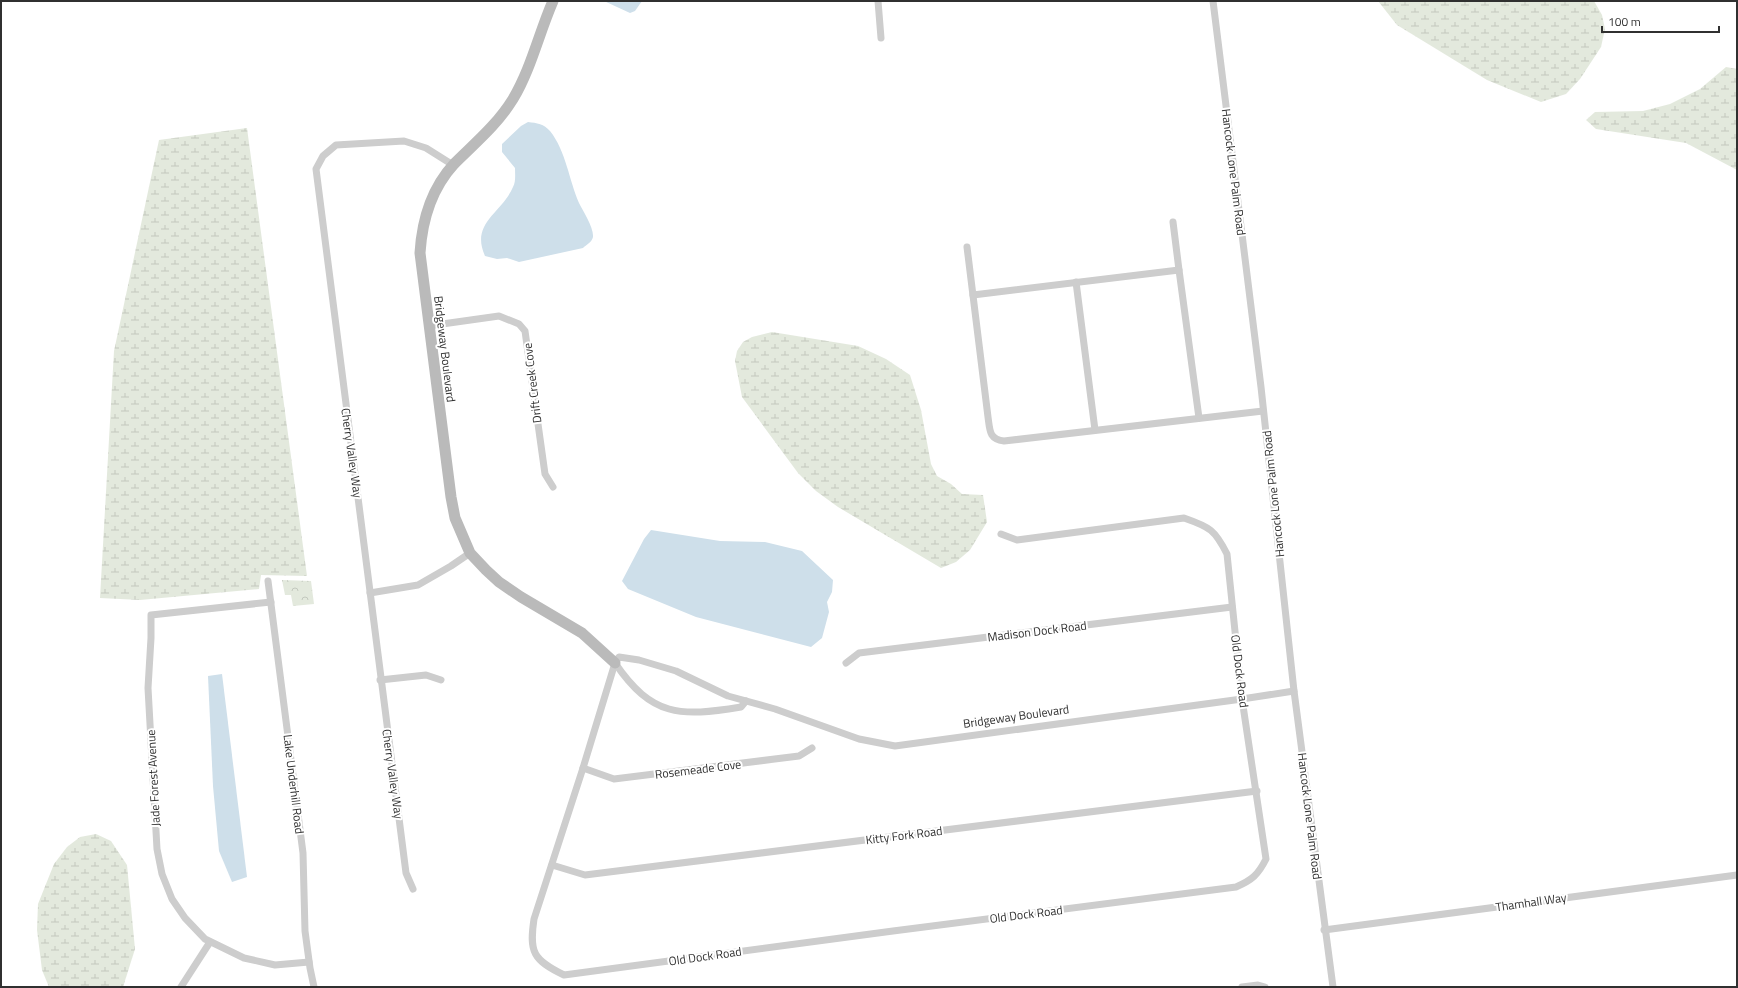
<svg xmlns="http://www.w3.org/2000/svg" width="1738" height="988" viewBox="0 0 1738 988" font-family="'Titillium Web',sans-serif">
<defs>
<pattern id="forest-crowns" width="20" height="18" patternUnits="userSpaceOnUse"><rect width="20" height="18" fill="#e3e9dd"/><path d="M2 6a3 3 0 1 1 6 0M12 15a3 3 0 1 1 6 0" fill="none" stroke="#c3c8be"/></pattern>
<pattern id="wetland-marsh" width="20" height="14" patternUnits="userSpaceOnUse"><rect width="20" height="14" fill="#e3e9dd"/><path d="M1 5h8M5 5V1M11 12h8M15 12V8" fill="none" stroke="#c3c8be"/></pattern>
</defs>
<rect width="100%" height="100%" fill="#fff"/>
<path fill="url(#forest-crowns)" d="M282,580L311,581L314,604L293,606L291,595H285Z"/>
<g fill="url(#wetland-marsh)">
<path d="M1378,1H1594L1602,15L1605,29L1601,47L1580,79L1566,94L1541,102L1487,80L1397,25Z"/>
<path d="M1726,67L1737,69V170L1686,143L1596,129L1586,120L1595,112L1643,111L1670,104L1700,89Z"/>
<path d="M247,128L307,576L261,575L259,589L140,600L100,598L114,351L159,140Z"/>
<path d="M772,332L858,346L886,359L910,375L921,410L931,464L937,476L951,484L962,494L983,495L987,522L970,550L956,562L941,568L838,507L816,491L798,473L742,397L735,361L737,351L743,342L752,337Z"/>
<path d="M96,834L111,841L127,865L135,949L123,987H49L42,970L37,930L38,904L54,864L67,847L80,837Z"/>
</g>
<g fill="#cedfea">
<path d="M604,1H642L635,11L630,13Z"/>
<path d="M528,122C537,123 544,124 550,131C566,151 569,180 579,203C583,211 594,228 593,237C592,242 586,245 583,248L519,262L507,258L497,259L485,256C470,223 502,213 513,187C516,182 515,174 515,168L502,152V144L521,126Z"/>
<path d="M651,530L720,541L765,542L802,551L833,580L832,592L827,602L829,612L822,638L811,647L696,617L628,589L622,581L644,539Z"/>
<path d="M222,674L247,877L232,882L219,851L213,786L208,676Z"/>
</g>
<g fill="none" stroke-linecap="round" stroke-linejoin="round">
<g stroke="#cdcdcd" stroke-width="7">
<path d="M878,1L881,38"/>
<path d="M1213,1L1261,387L1294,691L1333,987"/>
<path d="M1173,222L1179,270"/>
<path d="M967,247L988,417C990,431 989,439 1004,441L1263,411"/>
<path d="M1076,282L1095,430"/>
<path d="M973,295L1179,270L1199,418"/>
<path d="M428,326L499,316L519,324L525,331L545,474L553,487"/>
<path d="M1001,534L1017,540L1184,518C1210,527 1215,530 1227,554L1242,699L1266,859C1258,875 1252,880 1236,887L893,931L564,975C533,960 529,952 534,919L583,768L615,663L619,657L639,660L676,671L728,696L775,709L859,739L895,746L1242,699L1294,691"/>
<path d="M268,581L303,853L305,931L310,968L314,987"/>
<path d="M370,593L418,585L451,566L470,553"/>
<path d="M271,602L151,615V638L148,688L157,849L162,874L172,899L185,918L205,939L244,958L275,965L309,962"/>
<path d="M615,663C652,717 680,717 741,707L746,701"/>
<path d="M846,663L859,653L1232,607"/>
<path d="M380,680L426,675L441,680"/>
<path d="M583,768L614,779L799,756L812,748"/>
<path d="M552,865L585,875L1257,791"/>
<path d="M413,889L406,873C374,639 346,404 316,169L323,156L336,145L404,141L426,148L453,165"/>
<path d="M1324,930L1737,875"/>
<path d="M181,987L210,942"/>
<path d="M1242,987L1258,985L1265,987"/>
</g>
<path stroke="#bababa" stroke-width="11" d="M553,1C539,33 531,69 513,99C497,125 475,143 454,164C432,188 422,221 420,253L451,497L455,518L470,553L486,570L499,582L521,597L582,633L615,663"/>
</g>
<g text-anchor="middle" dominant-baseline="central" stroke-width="4" stroke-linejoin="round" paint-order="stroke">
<g font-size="12" fill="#303030" stroke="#fff">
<text transform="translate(1234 172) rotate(83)">Hancock Lone Palm Road</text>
<text transform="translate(445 349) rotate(83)">Bridgeway Boulevard</text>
<text transform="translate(532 383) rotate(-97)">Drift Creek Cove</text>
<text transform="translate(352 453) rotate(82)">Cherry Valley Way</text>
<text transform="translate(1273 494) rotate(-96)">Hancock Lone Palm Road</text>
<text transform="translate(1037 631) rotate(-7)">Madison Dock Road</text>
<text transform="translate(1240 671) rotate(83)">Old Dock Road</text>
<text transform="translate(1016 716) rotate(-8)">Bridgeway Boulevard</text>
<text transform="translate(698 769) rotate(-7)">Rosemeade Cove</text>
<text transform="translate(393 774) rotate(82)">Cherry Valley Way</text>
<text transform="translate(153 778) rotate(-93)">Jade Forest Avenue</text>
<text transform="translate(294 784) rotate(83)">Lake Underhill Road</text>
<text transform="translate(1310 816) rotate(83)">Hancock Lone Palm Road</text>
<text transform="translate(904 835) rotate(-7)">Kitty Fork Road</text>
<text transform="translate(1531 902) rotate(-8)">Thamhall Way</text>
<text transform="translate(1026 914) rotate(-7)">Old Dock Road</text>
<text transform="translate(705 956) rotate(-8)">Old Dock Road</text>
</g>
</g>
<rect width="1738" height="988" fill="none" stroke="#303030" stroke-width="4"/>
<path d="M1602 26v6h117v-6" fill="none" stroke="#303030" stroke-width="2"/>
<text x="1608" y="26" font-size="12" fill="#303030" stroke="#ffffff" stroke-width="3" paint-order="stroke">100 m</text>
</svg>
